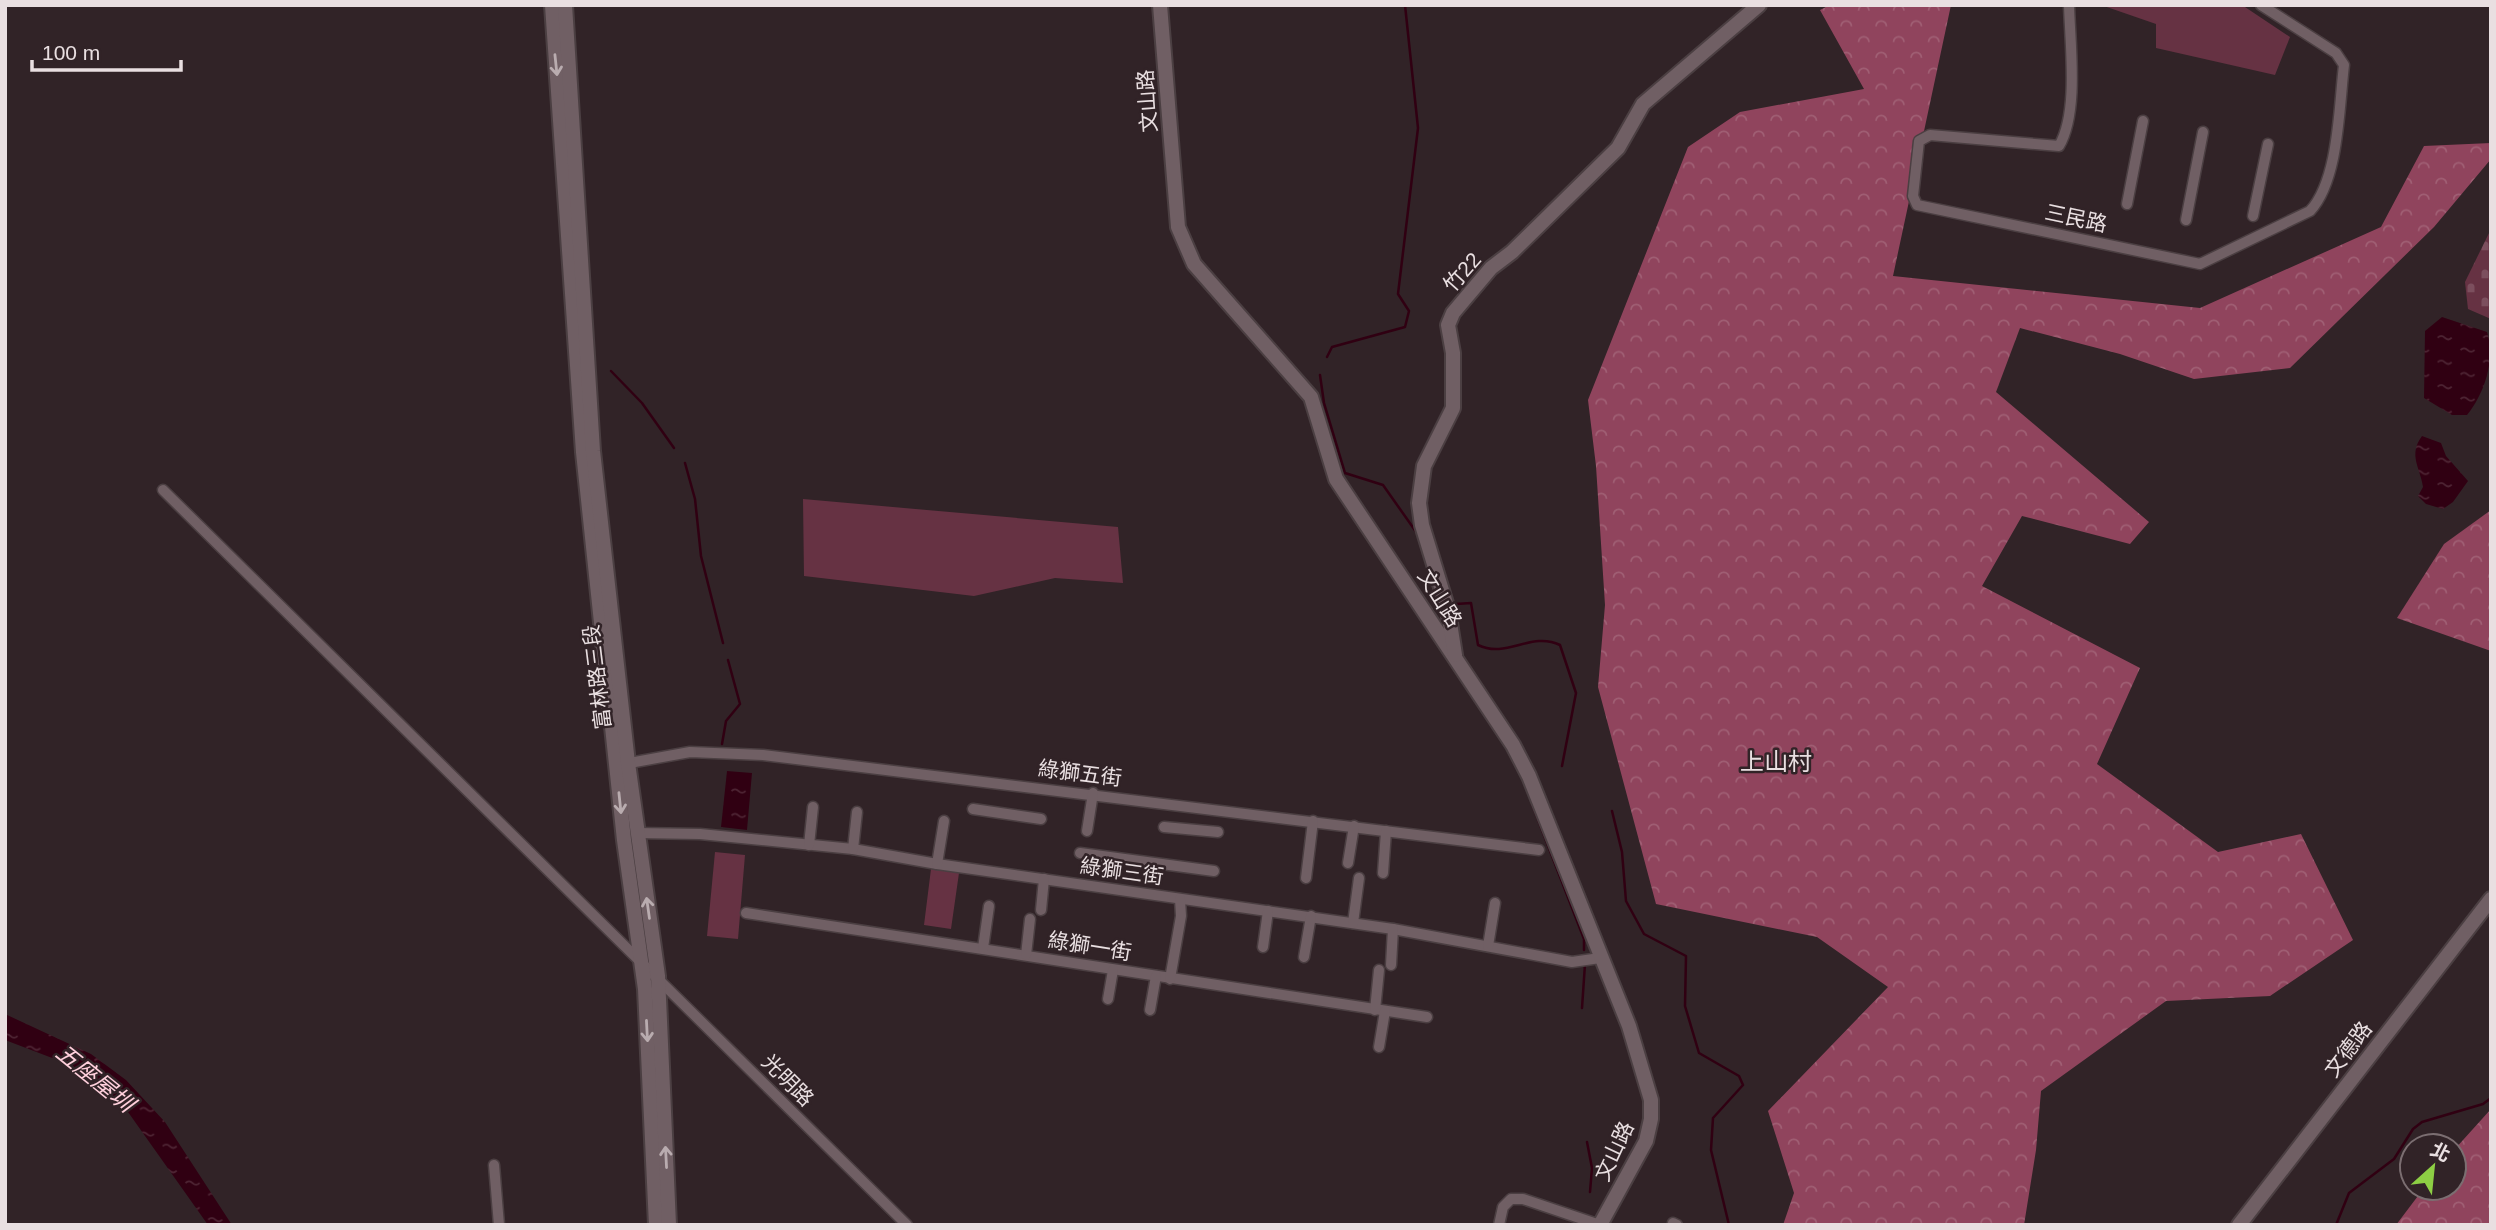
<svg xmlns="http://www.w3.org/2000/svg" width="2496" height="1230" viewBox="0 0 2496 1230" font-family="Arial,'Noto Sans TC',sans-serif">
<defs>
<pattern id="forest-crowns" width="20" height="18" patternUnits="userSpaceOnUse" patternTransform="scale(1.75)"><rect width="20" height="18" fill="#90445d"/><path d="M2 6a3 3 0 1 1 6 0M12 15a3 3 0 1 1 6 0" fill="none" stroke="#a05f74"/></pattern>
<pattern id="cemetery-stones" width="16" height="16" patternUnits="userSpaceOnUse" patternTransform="scale(1.75)"><rect width="16" height="16" fill="#663243"/><path d="M2 7V4a2 2 0 0 1 4 0v3zM10 15v-3a2 2 0 0 1 4 0v3z" fill="#7c4f5e"/></pattern>
<pattern id="water-ripples" width="26" height="14" patternUnits="userSpaceOnUse" patternTransform="scale(1.75)"><rect width="26" height="14" fill="#300012"/><path d="M2 4q2-2 4 0t4 0M15 11q2-2 4 0t4 0" fill="none" stroke="#4e2534"/></pattern>
</defs>
<rect width="100%" height="100%" fill="#312327"/>
<g fill="#663243">
<path d="M2101,5H2242L2290,37L2275,75L2156,48V24Z"/>
<path d="M803,499L1118,527L1123,583L1055,578L974,596L804,576Z"/>
<path d="M715,852L745,855L738,939L707,936Z"/>
<path d="M931,869L959,873L951,929L924,925Z"/>
</g>
<g fill="url(#forest-crowns)">
<path d="M1830,5H1951L1893,276L2200,308L2381,227L2424,146L2491,143V159L2434,227L2290,368L2194,379L2120,354L2020,328L1996,392L2149,522L2130,544L2022,516L1982,586L2140,668L2097,764L2218,852L2301,834L2353,940L2270,996L2166,1001L2041,1091L2036,1150L2024,1225H1783L1794,1193L1768,1111L1888,987L1817,937L1656,904L1598,687L1605,605L1596,466L1588,400L1688,147L1740,112L1864,89L1820,10Z"/>
<path d="M2491,510V651L2397,618L2444,544Z"/>
<path d="M2491,1109V1225H2396L2424,1188H2454V1150Z"/>
</g>
<path fill="url(#cemetery-stones)" d="M2491,229V319L2468,309L2465,282Z"/>
<g fill="url(#water-ripples)">
<path d="M2442,317L2487,332C2496,360 2484,394 2467,415H2452L2424,398L2425,331Z"/>
<path d="M2422,436L2441,443L2446,456L2468,481L2453,502L2443,509L2426,504L2418,496L2423,487C2420,467 2408,455 2422,436Z"/>
<path d="M727,771L752,773L747,830L721,827Z"/>
<path d="M5,1014L91,1054L126,1080L165,1122L232,1225H208L128,1112L60,1061L5,1040Z"/>
</g>
<g fill="none" stroke-linecap="round" stroke-linejoin="round">
<g stroke="#300012" stroke-width="2.5">
<path d="M1327,357L1332,347L1405,327L1409,311L1398,294L1418,128L1405,5"/>
<path d="M611,371L642,403L674,448"/>
<path d="M1320,375L1324,403L1345,473L1383,485L1419,536"/>
<path d="M685,463L695,499L701,556L723,643"/>
<path d="M1456,604L1471,603L1478,645C1507,659 1531,631 1560,645L1576,693L1562,766"/>
<path d="M722,744L726,721L740,704L728,660"/>
<path d="M1532,804L1584,939V950"/>
<path d="M1612,811L1622,852L1626,901L1644,934L1686,956L1685,1006L1699,1053L1739,1076L1743,1085L1713,1118L1711,1150L1729,1225"/>
<path d="M1582,1008L1585,964"/>
<path d="M1587,1142L1592,1168L1590,1192"/>
<path d="M2336,1225L2349,1193L2394,1159L2413,1129L2422,1122L2483,1104L2491,1098"/>
</g>
<defs>
<g id="street">
<path d="M2069,5C2070,45 2079,112 2059,146L1930,135L1919,141L1913,196L1917,205L2200,264L2310,211C2339,180 2339,106 2344,65L2336,53L2261,5"/>
<path d="M2127,204L2143,121"/>
<path d="M2253,216L2268,144"/>
<path d="M2186,220L2203,132"/>
<path d="M163,490L907,1225"/>
<path d="M624,764L690,752L763,755L1539,850"/>
<path d="M973,809L1041,819"/>
<path d="M1164,827L1218,832"/>
<path d="M1087,831L1093,793"/>
<path d="M637,833L700,834L853,849L937,864L1393,929L1572,962L1600,958"/>
<path d="M809,845L813,807"/>
<path d="M853,849L857,812"/>
<path d="M1080,853L1214,871"/>
<path d="M1348,863L1354,826"/>
<path d="M937,864L944,821"/>
<path d="M1383,873L1386,831"/>
<path d="M1306,878L1313,821"/>
<path d="M1041,910L1044,879"/>
<path d="M746,913L1427,1017"/>
<path d="M1353,923L1359,878"/>
<path d="M1488,946L1495,903"/>
<path d="M1263,947L1268,911"/>
<path d="M983,948L989,906"/>
<path d="M1026,955L1030,919"/>
<path d="M1304,957L1311,916"/>
<path d="M1391,965L1393,929"/>
<path d="M1170,979L1181,916L1180,899"/>
<path d="M1108,999L1113,970"/>
<path d="M1150,1010L1156,976"/>
<path d="M1375,1010L1379,970"/>
<path d="M1379,1047L1385,1011"/>
<path d="M494,1165L499,1225"/>
<path d="M1673,1223L1677,1225"/>
<path d="M1499,1225L1503,1207L1511,1199H1523L1600,1225"/>
</g>
<g id="secondary">
<path d="M552,5L583,452L624,840L645,989L656,1225"/>
<path d="M565,5L593,451L628,763L658,976L669,1225"/>
<path d="M1160,5L1178,227L1194,264L1311,397L1336,479L1513,745L1529,776L1629,1026L1651,1100V1119L1646,1141L1600,1225"/>
<path d="M1455,655L1448,610L1422,525L1419,503L1424,466L1453,408V353L1448,325L1453,313L1491,268L1512,252L1618,148L1643,104L1759,5"/>
<path d="M2239,1225L2491,899"/>
</g>
</defs>
<use href="#street" stroke="#4b3f42" stroke-width="13"/>
<use href="#secondary" stroke="#4b3f42" stroke-width="18"/>
<use href="#street" stroke="#705f64" stroke-width="10"/>
<use href="#secondary" stroke="#705f64" stroke-width="14"/>
</g>
<defs><path id="oneway-shaft" d="M-6 0H5M1.5-3L5.5 0L1.5 3" fill="none" stroke-width="1.6" stroke-linecap="round" stroke-linejoin="round" transform="scale(1.75)"/></defs>
<g stroke="#b9acaf">
<use href="#oneway-shaft" transform="translate(556 65) rotate(84)"/>
<use href="#oneway-shaft" transform="translate(620 803) rotate(84)"/>
<use href="#oneway-shaft" transform="translate(648 908) rotate(-98)"/>
<use href="#oneway-shaft" transform="translate(647 1031) rotate(87)"/>
<use href="#oneway-shaft" transform="translate(666 1157) rotate(-93)"/>
</g>
<g text-anchor="middle" dominant-baseline="central" stroke-width="5" stroke-linejoin="round" paint-order="stroke">
<g font-size="21" fill="#e9dfe1" stroke="#312327">
<text transform="translate(1147 101) rotate(-94)">文山路</text>
<text transform="translate(2076 218) rotate(12)">三民路</text>
<text transform="translate(1462 272) rotate(-48)">竹22</text>
<text transform="translate(1440 598) rotate(58)">文山路</text>
<text transform="translate(597 677) rotate(-97)">富林路三段</text>
<text transform="translate(1080 773) rotate(7)">綠獅五街</text>
<text transform="translate(1122 871) rotate(8)">綠獅三街</text>
<text transform="translate(1090 946) rotate(9)">綠獅一街</text>
<text transform="translate(2348 1049) rotate(-53)">文德路</text>
<text transform="translate(788 1080) rotate(45)">光明路</text>
<text transform="translate(1614 1151) rotate(-65)">文山路</text>
</g>
<g font-size="23" font-style="italic" fill="#ffd0dc" stroke="#312327">
<text transform="translate(95 1078) rotate(39)">五座屋圳</text>
</g>
<g font-size="24" fill="#e9dfe1" stroke="#312327">
<text x="1776" y="761">上山村</text>
</g>
</g>
<rect width="2496" height="1230" fill="none" stroke="#e9dfe1" stroke-width="14"/>
<g transform="translate(2433 1167) rotate(27)"><circle r="33" fill="#312327" stroke="#7b6e71" stroke-width="2"/>
<path d="M0-5L12 26L0 18L-12 26Z" fill="#8dce44"/>
<text y="-10" font-size="19" font-weight="bold" text-anchor="middle" fill="#e9dfe1">北</text>
</g>
<path d="M32 60v10h149v-10" fill="none" stroke="#e9dfe1" stroke-width="3.5"/>
<text x="42" y="60" font-size="21" fill="#e9dfe1" stroke="#312327" stroke-width="5" paint-order="stroke">100 m</text>
</svg>
